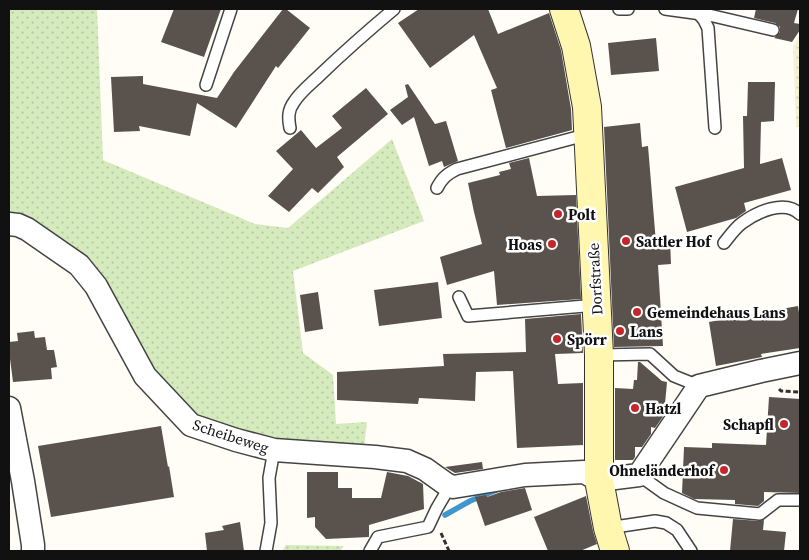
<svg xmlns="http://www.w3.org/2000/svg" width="809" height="560" viewBox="0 0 809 560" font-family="'Source Serif 4',serif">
<defs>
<pattern id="farmland-dots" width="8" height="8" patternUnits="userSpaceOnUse" patternTransform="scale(1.25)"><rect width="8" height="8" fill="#f6f3d4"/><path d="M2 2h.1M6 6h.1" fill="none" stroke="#d2cfb5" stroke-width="1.8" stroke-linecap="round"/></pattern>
<pattern id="grass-dots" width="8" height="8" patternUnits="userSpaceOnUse" patternTransform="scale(1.25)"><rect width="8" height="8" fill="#d5ebbd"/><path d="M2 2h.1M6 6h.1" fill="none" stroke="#b6c8a1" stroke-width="1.8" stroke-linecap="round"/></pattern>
</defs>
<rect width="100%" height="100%" fill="#fffdf5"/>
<path fill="url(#farmland-dots)" d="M800,35V127H796L793,46Z"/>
<g fill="url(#grass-dots)">
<path d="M9,9H97L103,160L255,224L288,228L392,139L424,221L293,271L303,353L333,375L336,424L367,422L364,448L276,441L201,420L158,374L101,277L9,217Z"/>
<path d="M286,545L344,546L340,551H282Z"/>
</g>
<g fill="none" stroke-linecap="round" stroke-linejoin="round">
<path stroke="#3f96cf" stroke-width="5.5" d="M445,515L470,501L499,489"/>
</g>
<g fill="#5a524d">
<path d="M174,9H221L204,57L161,42Z"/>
<path d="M283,9H286L310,28L278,68L276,66L236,128L197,103L190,136L139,126L140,131L114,132L111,77L143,76V84L217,98L234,72Z"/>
<path d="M419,9H488L498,34L549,13L561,50L571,109L572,130L506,148L491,90L497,88L474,35L430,68L398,23Z"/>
<path d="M756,9H798L794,23L800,24V30L792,42L774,38L780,32V27L775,23L754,18Z"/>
<path d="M656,38L659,71L611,75L608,43Z"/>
<path d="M748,82H775L774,121L761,122L760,164L782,158L791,190L744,203L746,211L736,218L687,232L675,187L744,168L743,116H747Z"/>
<path d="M408,84L435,124L446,121L458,161L444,167L442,161L429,166L414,117L402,125L390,110L408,97L405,85Z"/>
<path d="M366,88L388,114L337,157L344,167L318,193L312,188L289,212L268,196L293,169L276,151L301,130L316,148L342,128L332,116Z"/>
<path d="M640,123L642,147L648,146L656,243L670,239L671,264L658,265L663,346L614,347L604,127Z"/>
<path d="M529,158L537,196L576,195L581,299L497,305L494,271L447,285L440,257L482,244L474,212L468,183L500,175L499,172L511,169L509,163Z"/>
<path d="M438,282L442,318L379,326L374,290Z"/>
<path d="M318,292L323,329L305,332L300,295Z"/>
<path d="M798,306L800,319V348L761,354L762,357L716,366L709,322Z"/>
<path d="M581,314L583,353L555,354L558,384L583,383V445L517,448L513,371L476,372L475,401L419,398L418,404L337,400V372L444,366L443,354L526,352L525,319Z"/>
<path d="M34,331L35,338L45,337L47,350H54L57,367L51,368L52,379L13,382L9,351V342L18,341L17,333Z"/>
<path d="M638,362H640L662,381L667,382L664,415L655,428L651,427V434L642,447H635V457L633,460H615V388L633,389L634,380H637Z"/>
<path d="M769,397L800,399V493L764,492V501L758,506L735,504V500L694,499L682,493L684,447L712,448V443L766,445Z"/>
<path d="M161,426L168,467L169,466L174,497L51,517L38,446Z"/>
<path d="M482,462L483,469L455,473L445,467Z"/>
<path d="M307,472H338V488H352V498H381L387,472L408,476L423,484L424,509L369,525V537L326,539L315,527V517L307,518Z"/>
<path d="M525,488L532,510L485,526L475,497L486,495L487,497L501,492Z"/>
<path d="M586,496L593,531L597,544L580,551H548L534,517Z"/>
<path d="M733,519L759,521L764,520L763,530L786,532L784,551H730Z"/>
<path d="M240,522L244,551H207L205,533L224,530L222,526Z"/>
</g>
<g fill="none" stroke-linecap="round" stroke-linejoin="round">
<defs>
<g id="service">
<path d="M619,9H628"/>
<path d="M665,9L709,15L773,30"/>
<path d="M699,14L704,20L708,28L715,128"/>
<path d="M206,85L231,9"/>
<path d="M290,128C288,118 288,110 294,102C301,91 312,83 321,74C345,51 369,30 394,9"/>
<path d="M437,188C442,178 447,174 457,169L589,134"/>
<path d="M724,243C729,237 735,228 742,223C757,212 785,199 800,214"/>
<path d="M459,297L468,316L597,305"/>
<path d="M599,355L650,354L674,376L699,386"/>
<path d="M639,475L664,493L697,508L760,514L778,500H800"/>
<path d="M608,528L655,521L666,523L677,530L691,551"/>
<path d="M266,551L271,523L269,478L274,450"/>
<path d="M370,551L378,537L428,527L437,508L450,486"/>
</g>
<g id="minor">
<path d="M9,224L18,225L27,229L79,265L96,286L145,376L191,425L236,440L274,450L375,457L407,461L425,469L446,484L453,487L525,475L584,472L599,480L639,475L699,386L761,371L800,363"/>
<path d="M9,408L23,481L33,545V551"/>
</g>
<path id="secondary" d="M564,9L576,46L587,107L599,355V480L608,528L615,551"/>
</defs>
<use href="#service" stroke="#444" stroke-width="14"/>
<use href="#minor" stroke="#444" stroke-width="25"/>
<use href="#secondary" stroke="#333" stroke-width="30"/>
<g stroke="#333" stroke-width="3" stroke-dasharray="5 2.5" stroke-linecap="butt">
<path d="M779,389L781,391L800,392"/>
<path d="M441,533L449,551"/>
</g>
<use href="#service" stroke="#fff" stroke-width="11"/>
<use href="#minor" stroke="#fff" stroke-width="22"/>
<use href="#secondary" stroke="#fff6b0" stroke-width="28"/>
</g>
<g fill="#c4262e" stroke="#fff" stroke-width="2">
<circle cx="558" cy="214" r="5"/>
<circle cx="626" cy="241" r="5"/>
<circle cx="552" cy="244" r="5"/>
<circle cx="637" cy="312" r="5"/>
<circle cx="620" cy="331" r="5"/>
<circle cx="557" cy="339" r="5"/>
<circle cx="635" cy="408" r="5"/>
<circle cx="784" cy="424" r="5"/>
<circle cx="724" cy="470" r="5"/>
</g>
<g text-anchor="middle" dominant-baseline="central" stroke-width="5" stroke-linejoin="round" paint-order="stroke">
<g font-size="15" font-weight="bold" fill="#111" stroke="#fff" text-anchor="start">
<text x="568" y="214">Polt</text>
<text x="636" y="241">Sattler Hof</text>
<text x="542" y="244" text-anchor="end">Hoas</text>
<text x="647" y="312">Gemeindehaus Lans</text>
<text x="630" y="331">Lans</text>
<text x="567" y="339">Spörr</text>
<text x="645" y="408">Hatzl</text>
<text x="774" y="424" text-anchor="end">Schapfl</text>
<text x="714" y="470" text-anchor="end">Ohneländerhof</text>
</g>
<g font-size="15" fill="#111" stroke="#fff">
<text transform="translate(595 279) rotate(-93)">Dorfstraße</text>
<text transform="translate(231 436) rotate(18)">Scheibeweg</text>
</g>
</g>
<rect width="809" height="560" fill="none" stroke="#111111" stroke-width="20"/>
</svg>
